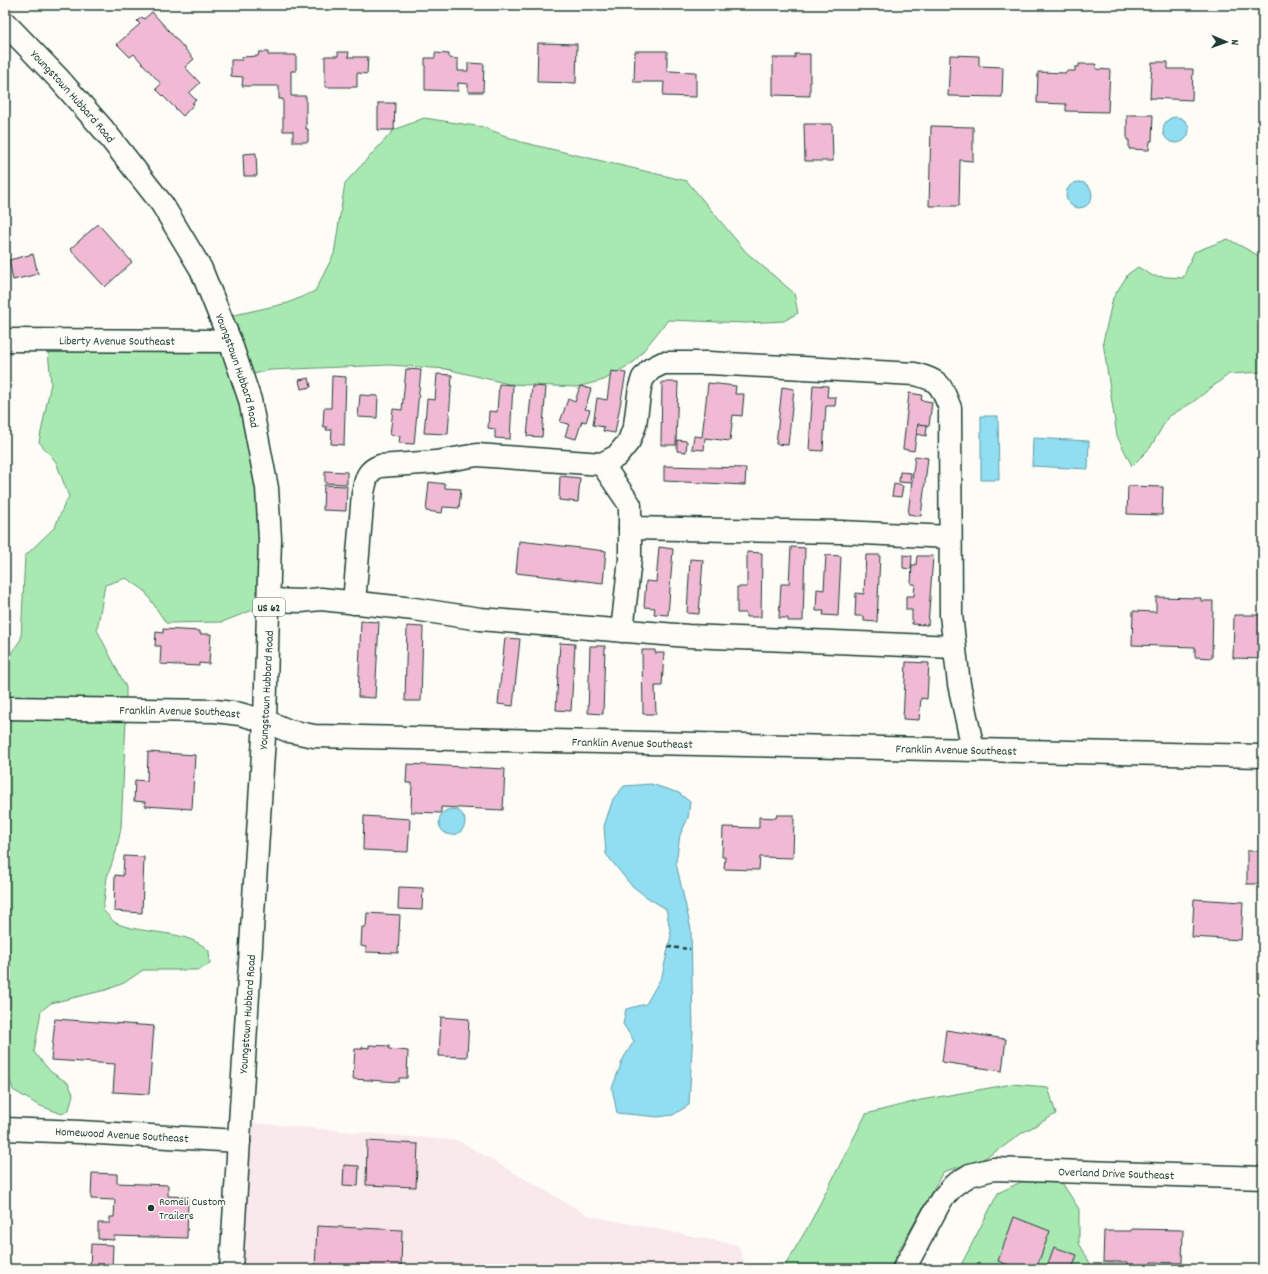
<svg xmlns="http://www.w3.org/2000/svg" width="1268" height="1274" font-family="Dekko,sans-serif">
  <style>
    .built { fill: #f9e8ec }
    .green { fill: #a8e9b1; stroke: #649372 }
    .water { fill: #91ddf1; stroke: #639da5 }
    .building { fill: #f0bad4; stroke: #1f3d34 }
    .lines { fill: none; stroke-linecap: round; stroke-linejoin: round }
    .minor-casing { stroke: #1f3d34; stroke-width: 25 }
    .primary-casing { stroke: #1f3d34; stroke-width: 25 }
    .path { stroke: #1f3d34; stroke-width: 2.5; stroke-dasharray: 4 3; stroke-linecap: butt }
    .minor { stroke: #fdfcf7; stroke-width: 22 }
    .primary { stroke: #fdfcf7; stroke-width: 22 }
    .poi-dot { fill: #1f3d34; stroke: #fdfcf7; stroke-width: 1.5 }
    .labels { text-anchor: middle; stroke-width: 3; stroke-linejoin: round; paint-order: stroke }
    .shield { fill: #fdfcf7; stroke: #62766e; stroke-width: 1 }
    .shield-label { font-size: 11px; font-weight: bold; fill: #1f3d34 }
    .street-label { font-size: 12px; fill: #1f3d34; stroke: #fdfcf7 }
    .poi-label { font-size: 12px; fill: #1f3d34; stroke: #fdfcf7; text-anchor: start }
  </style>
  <rect width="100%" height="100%" fill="#fdfcf7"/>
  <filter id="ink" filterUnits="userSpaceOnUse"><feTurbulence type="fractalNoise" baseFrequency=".025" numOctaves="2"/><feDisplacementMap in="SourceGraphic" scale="8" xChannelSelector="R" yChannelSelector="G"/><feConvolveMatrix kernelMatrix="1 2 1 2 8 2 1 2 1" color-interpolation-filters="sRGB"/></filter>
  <g filter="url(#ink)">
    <polygon class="built" points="240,1122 459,1141 589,1216 738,1245 747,1269 231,1269"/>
    <g class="green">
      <path d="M424 118 483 127 521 142 687 181 746 252 794 293 798 313 784 321 746 323 668 320 634 362 604 380 577 387 509 384 446 369 390 365 270 370 242 377 250 400 270 600 253 610 222 622 166 623 144 590 126 578 105 585 97 630 126 687V720L121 828 116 852 107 877 103 910C107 914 111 920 116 923 145 936 186 928 209 951L210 964 198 970H143L124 983 106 990 51 1003 41 1011 34 1052 51 1072 68 1083 73 1094 69 1110 62 1114 38 1105 13 1090 5 1063V1023L11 1005 8 985 5 984V662L21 639 25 556 55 527 65 503 69 497 56 462 39 442 51 383 47 340 229 341 221 318 288 303 315 291 334 254 345 183 394 130Z"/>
      <polygon points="1228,239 1263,258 1263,372 1229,374 1193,402 1168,417 1150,448 1132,466 1117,436 1103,342 1113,298 1128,274 1138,267 1153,276 1183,278 1194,252"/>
      <polygon points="1012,1084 1048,1087 1056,1114 1022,1133 1000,1149 981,1160 943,1172 899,1250 890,1269 783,1269 809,1225 866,1114 921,1100"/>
      <polygon points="1057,1175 1079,1209 1079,1243 1093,1269 959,1269 998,1193 1021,1182"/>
    </g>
    <g class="water">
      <circle cx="1176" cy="130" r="13"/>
      <circle cx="1079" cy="195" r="13"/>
      <polygon points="981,416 998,416 999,480 981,480"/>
      <polygon points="1033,438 1089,441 1088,469 1032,466"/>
      <polygon points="651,784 679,793 690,802 688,818 680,835 676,863 691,929 693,1031 689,1105 673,1115 658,1117 617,1113 612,1088 623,1059 634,1041 623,1024 626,1009 646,1004 662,976 671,935 666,909 645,896 630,884 606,854 604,826 613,799 624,786"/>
      <circle cx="452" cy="822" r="13"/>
    </g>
    <g class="building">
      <polygon points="152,12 194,59 185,67 200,83 189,93 196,100 192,103 194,104 183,116 156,89 161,84 134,54 130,57 117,44 140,24 137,21 142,17 144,19"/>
      <polygon points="538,43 577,44 576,83 537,82"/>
      <polygon points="635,51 667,51 667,71 696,72 696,97 663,96 664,82 634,82"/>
      <polygon points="259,52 268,52 268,55 296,55 296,71 291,71 291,96 306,96 306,129 308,129 308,142 293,142 293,131 283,131 283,99 279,99 279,86 242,86 243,77 231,76 231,60 242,60 242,57 258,56"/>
      <polygon points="338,52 349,52 348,57 368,57 367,74 357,73 357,87 325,87 325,56 338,56"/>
      <polygon points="435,53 449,54 449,58 458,59 458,71 468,71 468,63 484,64 483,92 468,92 468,84 458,83 458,91 425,90 425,58 435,58"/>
      <polygon points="795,54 810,54 810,96 773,95 773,58 795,58"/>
      <polygon points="950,55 979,56 979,66 1003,67 1002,97 948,96"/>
      <polygon points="1152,62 1168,62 1168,69 1193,69 1192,100 1150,98"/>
      <polygon points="1079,64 1096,64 1096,69 1110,70 1108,112 1066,111 1066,104 1037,103 1038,72 1066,73 1066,71 1075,71 1075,67 1079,67"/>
      <polygon points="378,103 395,103 394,130 378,130"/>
      <polygon points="1127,115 1153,115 1152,141 1150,141 1149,150 1129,149 1129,140 1127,140"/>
      <polygon points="804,124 832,124 833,161 805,161"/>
      <polygon points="931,126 973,127 973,161 960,160 959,206 929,206"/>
      <polygon points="256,153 257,176 244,176 243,154"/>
      <polygon points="98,224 132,262 105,287 70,249"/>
      <polygon points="33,254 38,274 13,280 9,260"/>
      <polygon points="406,369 421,370 414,444 399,443 400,436 390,435 393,409 402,410"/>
      <polygon points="611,371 626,373 615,433 603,431 604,427 593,425 597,398 607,400"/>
      <polygon points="437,374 452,375 448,434 424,433 427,399 435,400"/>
      <polygon points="332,376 346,377 344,445 331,444 332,430 326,430 327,427 323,427 324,408 331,408"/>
      <polygon points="309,378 311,387 301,389 299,380"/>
      <polygon points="662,382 678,382 676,445 661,445"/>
      <polygon points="708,383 736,386 735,394 744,394 742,416 733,415 730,441 705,438 704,450 692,449 694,436 702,437"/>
      <polygon points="499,384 513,385 510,439 495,438 495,429 488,428 489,411 497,412"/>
      <polygon points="813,385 828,386 827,397 836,397 835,406 826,406 823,451 809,450"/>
      <polygon points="532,386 546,387 542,437 527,436"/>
      <polygon points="580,386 591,389 585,409 590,410 586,422 582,421 576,439 565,436 569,424 560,422 568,399 575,402"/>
      <polygon points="782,387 794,389 788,445 776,444"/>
      <polygon points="909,393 922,395 921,400 932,402 929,426 918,424 914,451 903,449"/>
      <polygon points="360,395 378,396 377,418 358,417"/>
      <polygon points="918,424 927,425 926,436 917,434"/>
      <polygon points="677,440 687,441 686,452 677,451"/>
      <polygon points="915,456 928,458 921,516 908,514"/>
      <polygon points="664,466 746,468 745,485 664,481"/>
      <polygon points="325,471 347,472 347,484 325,483"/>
      <polygon points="900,472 911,473 910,483 899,482"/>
      <polygon points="560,476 580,478 578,502 559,500"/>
      <polygon points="429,482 445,484 445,488 461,489 459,508 443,507 442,513 426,511"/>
      <polygon points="894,484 903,486 901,497 892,496"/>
      <polygon points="324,485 347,486 346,511 323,510"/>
      <polygon points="1128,486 1163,487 1162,515 1127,514"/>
      <polygon points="519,541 606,551 603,583 516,573"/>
      <polygon points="659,547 673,549 668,615 654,614 655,608 644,607 646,581 656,582"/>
      <polygon points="791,547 805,548 803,621 788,621 788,618 779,618 781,584 789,584"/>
      <polygon points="747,552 762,553 761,617 746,617 746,613 737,613 737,587 747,587"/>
      <polygon points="826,555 841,556 838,616 823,615 824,611 816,611 817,589 824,590"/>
      <polygon points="866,555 880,555 877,622 864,621 864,616 855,616 856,593 864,594"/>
      <polygon points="903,555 912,556 911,569 903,568"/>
      <polygon points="917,556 933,556 928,625 912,624 912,610 906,610 906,596 914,596 915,584 911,584 912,565 916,565"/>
      <polygon points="690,559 703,560 699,614 687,613"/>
      <polygon points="1156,597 1201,598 1201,601 1213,601 1212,658 1195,657 1195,647 1132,645 1133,611 1156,612"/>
      <polygon points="1234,615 1263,615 1263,659 1233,658"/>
      <polygon points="361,621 379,622 375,698 358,697"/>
      <polygon points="407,626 423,627 421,701 405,701"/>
      <polygon points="163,629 200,631 200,634 211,634 209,664 199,663 199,666 160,664 161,646 155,646 156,632 163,633"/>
      <polygon points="505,638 520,639 513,706 498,704"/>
      <polygon points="560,643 575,644 571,711 556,710"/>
      <polygon points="590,646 605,646 603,714 588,713"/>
      <polygon points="642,650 655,650 655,653 664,653 662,686 655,686 656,714 643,714"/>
      <polygon points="906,662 929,663 927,699 921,698 919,720 903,719"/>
      <polygon points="148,752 195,755 192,809 145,806 145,802 134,801 135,780 147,781"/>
      <polygon points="407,764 505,769 503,810 441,807 441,813 411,812 412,783 406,783"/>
      <polygon points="777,815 794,815 793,858 760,857 759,870 724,869 725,857 722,857 723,827 759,828 759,817 776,818"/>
      <polygon points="364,816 410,819 408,852 363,850"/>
      <rect x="1247" y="851" width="16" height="33"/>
      <polygon points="124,856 144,857 142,913 114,911 115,875 123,876"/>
      <polygon points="399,887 423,888 422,910 398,909"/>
      <polygon points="1194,899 1243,902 1241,940 1192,937"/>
      <polygon points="367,913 400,915 398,953 366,952 366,947 361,946 362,927 366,927"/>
      <polygon points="441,1017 469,1019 467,1057 439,1056"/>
      <polygon points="55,1019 154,1026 149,1094 113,1092 115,1064 51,1060"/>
      <polygon points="946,1030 1006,1039 1002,1071 942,1062"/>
      <polygon points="369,1045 389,1046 389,1049 408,1051 407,1078 399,1078 399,1082 353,1079 355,1049 362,1049 362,1047 369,1048"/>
      <polygon points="367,1141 418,1144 416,1187 366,1185"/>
      <polygon points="344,1165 359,1166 358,1186 343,1185"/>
      <polygon points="92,1173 117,1174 117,1183 168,1185 168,1196 188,1197 187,1238 114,1236 114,1240 98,1239 98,1223 110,1223 110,1217 114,1217 115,1200 91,1199"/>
      <polygon points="1014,1217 1050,1231 1036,1269 1019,1269 998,1261"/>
      <polygon points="317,1226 402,1230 401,1269 315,1269"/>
      <polygon points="1131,1229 1183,1230 1182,1263 1151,1262 1151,1269 1126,1269 1127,1262 1103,1262 1104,1231 1131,1231"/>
      <polygon points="91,1244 113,1245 112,1269 90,1269"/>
      <polygon points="1054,1247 1077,1255 1072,1269 1046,1269"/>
    </g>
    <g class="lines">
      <g class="minor-casing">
        <g id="minor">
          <path id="s1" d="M5 340 230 341"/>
          <polyline points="602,464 630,505 630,559 622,631"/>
          <polyline points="630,528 841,532 950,537"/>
          <polyline points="270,600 301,601 321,599 414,609 480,619 688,636 954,647"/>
          <path d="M354 603 363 493C366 480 366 471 380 466L436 462 477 455 602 464 617 456 629 441 635 425 640 387 643 378 651 369 663 363H709L915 374C941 381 940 384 950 408L951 615 959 684 973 749"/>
          <path id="s2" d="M5 708 215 711 240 714 265 721 289 731 314 736 1263 756"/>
          <path id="s3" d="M5 1129 80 1132 239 1141"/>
          <path id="s4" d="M904 1269 941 1200 954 1185 970 1175 993 1169 1263 1178"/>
        </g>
      </g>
      <g class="primary-casing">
        <g id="primary">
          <path id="s5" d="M5 23 59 79 103 129 162 204 201 269 230 341 250 400 267 488 270 539 265 721 231 1269"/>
        </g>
      </g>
      <polyline class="path" points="668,947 690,949"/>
      <use href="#minor" class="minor"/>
      <use href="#primary" class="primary"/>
    </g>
  </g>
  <circle class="poi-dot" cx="151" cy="1208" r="4"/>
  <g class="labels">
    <rect class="shield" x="253" y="598" width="32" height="18" rx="3"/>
    <g class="shield-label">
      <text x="269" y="611">US 62</text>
    </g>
    <g class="street-label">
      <text dy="4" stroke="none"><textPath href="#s5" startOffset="100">Youngstown Hubbard Road</textPath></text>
      <text dy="4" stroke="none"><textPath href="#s1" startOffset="112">Liberty Avenue Southeast</textPath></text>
      <text dy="4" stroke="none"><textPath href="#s5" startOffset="424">Youngstown Hubbard Road</textPath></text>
      <text transform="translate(266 690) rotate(-87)" y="4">Youngstown Hubbard Road</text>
      <text dy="4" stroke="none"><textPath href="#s2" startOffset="175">Franklin Avenue Southeast</textPath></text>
      <text dy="4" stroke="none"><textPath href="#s2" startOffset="631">Franklin Avenue Southeast</textPath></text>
      <text dy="4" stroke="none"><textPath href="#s2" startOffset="955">Franklin Avenue Southeast</textPath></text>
      <text transform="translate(247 1014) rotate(-86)" y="4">Youngstown Hubbard Road</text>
      <text dy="4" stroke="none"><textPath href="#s3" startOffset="117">Homewood Avenue Southeast</textPath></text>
      <text dy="4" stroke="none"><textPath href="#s4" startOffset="264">Overland Drive Southeast</textPath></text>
    </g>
    <g class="poi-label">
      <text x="159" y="1205">Romeli Custom<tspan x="159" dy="14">Trailers</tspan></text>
    </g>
  </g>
  <rect width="1268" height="1274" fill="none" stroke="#fdfcf7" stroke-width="20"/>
  <rect x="10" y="10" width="1248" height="1254" fill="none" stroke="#1f3d34" stroke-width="1.5" filter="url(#ink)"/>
  <g transform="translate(1226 42) rotate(92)" stroke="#fdfcf7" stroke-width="3" paint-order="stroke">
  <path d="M0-3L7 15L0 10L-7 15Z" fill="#1f3d34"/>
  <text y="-6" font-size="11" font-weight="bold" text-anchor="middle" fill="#1f3d34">N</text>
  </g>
</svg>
